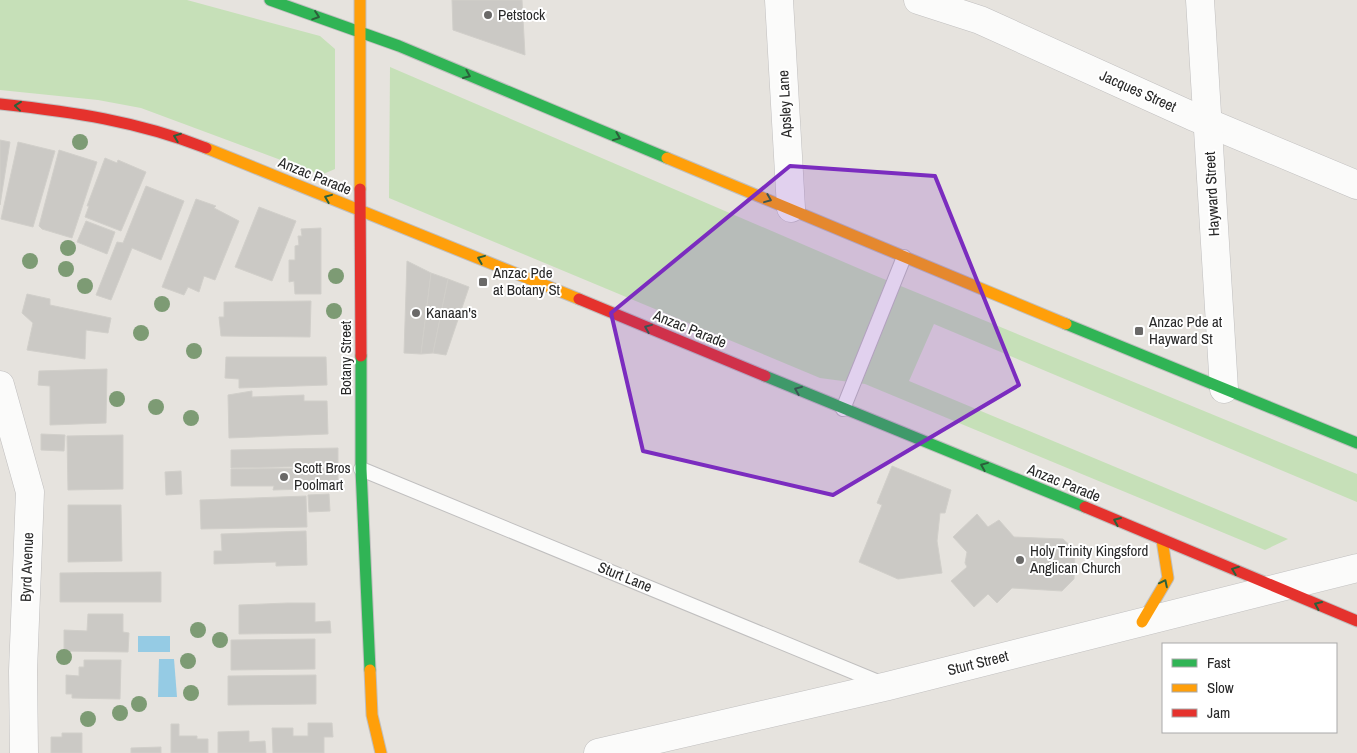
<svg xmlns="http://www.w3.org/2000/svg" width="1357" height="753" font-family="'Archivo Narrow',sans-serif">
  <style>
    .green { fill: #c6e0b8 }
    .water { fill: #95cbe4 }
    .building { fill: #cbc9c5; stroke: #d1cfca }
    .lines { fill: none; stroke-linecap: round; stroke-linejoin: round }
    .lane-casing { stroke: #c0bfbf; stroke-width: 16 }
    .street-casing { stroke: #c0bfbf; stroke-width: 29 }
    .fast-casing { stroke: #c0bfbf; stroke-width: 13 }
    .slow-casing { stroke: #c0bfbf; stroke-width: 13 }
    .jam-casing { stroke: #c0bfbf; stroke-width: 13 }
    .lane { stroke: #fbfbfa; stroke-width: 14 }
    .street { stroke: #fbfbfa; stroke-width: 28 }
    .fast { stroke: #30b455; stroke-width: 11 }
    .slow { stroke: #ff9f0a; stroke-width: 11 }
    .jam { stroke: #e5322d; stroke-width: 11 }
    .tree { fill: #7d9b74 }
    .oneway { stroke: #2b603a }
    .marked { fill: #7b2cbf; fill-opacity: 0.2; stroke: #7b2cbf; stroke-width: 4; stroke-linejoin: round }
    .poi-dot { fill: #6a6968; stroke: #fff; stroke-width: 2 }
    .labels { text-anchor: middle; stroke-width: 4; stroke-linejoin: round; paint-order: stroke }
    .poi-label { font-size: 15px; fill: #282828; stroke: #fff; text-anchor: start }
    .street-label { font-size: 15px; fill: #282828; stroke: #fff }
  </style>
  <rect width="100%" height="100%" fill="#e6e3de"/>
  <g class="green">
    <polygon points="0,0 187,0 320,36 335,49 335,169 321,175 141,108 98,100 0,90"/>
    <polygon points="390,67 874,275 1357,474 1357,502 934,324 909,381 1288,539 1265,550 865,384 820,378 389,198"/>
  </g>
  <g class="water">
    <rect x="138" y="636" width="32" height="16"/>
    <polygon points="159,659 174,659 177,697 158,697"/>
  </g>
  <g class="building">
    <polygon points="452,0 522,0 525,55 453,30"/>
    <polygon points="0,140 10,142 0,205"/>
    <polygon points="18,142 55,151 33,227 1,219"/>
    <polygon points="59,150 97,162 72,238 42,229 39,226"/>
    <polygon points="105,158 117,163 118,160 146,172 121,231 85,217 89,206 87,206"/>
    <polygon points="146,186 184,201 161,260 132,248 111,300 96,295 117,242 123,243"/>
    <polygon points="196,199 216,206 214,208 239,221 215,280 204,276 199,292 188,287 184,295 162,287"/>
    <polygon points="259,207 296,221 272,281 235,267"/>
    <polygon points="86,221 115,232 107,254 77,242"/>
    <polygon points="321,228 321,294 295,294 294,281 289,282 289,260 295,260 295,246 299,245 298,236 302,236 301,229"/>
    <polygon points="407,261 431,273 421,354 404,353"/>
    <polygon points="431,273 448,279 433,353 421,354"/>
    <polygon points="448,279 469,287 446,355 433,353"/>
    <polygon points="27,294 50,299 50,305 111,318 108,333 86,330 85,359 27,350 33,323 22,313"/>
    <polygon points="311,301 310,337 221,336 219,317 224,317 224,302"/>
    <polygon points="226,357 326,357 327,385 239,388 239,379 225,378"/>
    <polygon points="107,369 106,423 50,425 50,386 38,385 39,371"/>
    <polygon points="252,391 252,397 304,395 304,401 327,401 328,434 229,438 228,395"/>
    <polygon points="41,434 65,435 64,451 41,450"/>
    <polygon points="123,435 123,489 68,490 67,436"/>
    <polygon points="338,448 338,466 231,468 231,450"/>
    <polygon points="892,466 951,490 945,513 940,513 937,541 942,573 898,579 859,562 882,505 877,503"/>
    <polygon points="338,468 338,488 273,490 274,486 231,486 231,469"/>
    <polygon points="181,471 182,494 166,495 165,472"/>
    <polygon points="329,494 330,511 309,512 308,495"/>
    <polygon points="306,496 307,527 201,529 200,500"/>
    <polygon points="68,505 121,505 122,561 68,562"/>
    <polygon points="977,514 988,527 999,520 1014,537 1063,539 1075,550 1074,579 1062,591 1012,588 997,603 988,594 974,607 951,581 967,567 965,563 967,552 953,537"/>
    <polygon points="306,531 307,565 276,566 276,562 214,564 214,551 222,551 221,534"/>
    <polygon points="161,572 161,602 60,602 60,573"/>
    <polygon points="287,603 315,603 315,622 330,621 331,633 239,634 239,605"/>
    <polygon points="88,614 123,614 123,632 129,633 128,652 64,651 64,630 87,631"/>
    <polygon points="315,639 315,669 231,670 231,640"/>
    <polygon points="84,660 121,660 120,699 72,698 72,694 66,694 66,675 79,676 79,667 84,667"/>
    <polygon points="316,675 316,704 228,705 228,676"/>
    <polygon points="308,723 332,723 333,737 324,737 324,753 273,753 272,728 293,728 293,736 308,736"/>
    <polygon points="171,724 179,724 179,736 197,736 197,739 208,739 208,753 171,753"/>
    <polygon points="249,731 249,742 265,741 266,753 218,753 218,732"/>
    <polygon points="62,733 82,733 82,753 51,753 51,737 62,737"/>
    <polygon points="161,747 161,753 131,753 131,748"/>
  </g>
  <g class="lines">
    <g class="lane-casing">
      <g id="lane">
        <polyline points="843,409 904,257"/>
        <polyline points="361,469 883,684"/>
      </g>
    </g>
    <g class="street-casing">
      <g id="street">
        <polyline points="779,0 791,208"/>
        <polyline points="918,0 980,20 1192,116 1357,185"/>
        <polyline points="1200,0 1224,389"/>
        <polyline points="0,385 30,492 23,671 24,753"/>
        <polyline points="598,753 888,686 1357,568"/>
      </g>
    </g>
    <g class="fast-casing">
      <g id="fast">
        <polyline points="270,0 399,46 667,158"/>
        <polyline points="1066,324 1357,443"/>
        <polyline points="361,356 361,469 370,670"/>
        <polyline points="765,376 1085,507"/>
      </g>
    </g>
    <g class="slow-casing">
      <g id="slow">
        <polyline points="360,0 360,189"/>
        <polyline points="206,148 579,299"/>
        <polyline points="667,158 1066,324"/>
        <polyline points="1142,622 1168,578 1162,540"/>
        <polyline points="370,670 372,715 381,753"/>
      </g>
    </g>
    <g class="jam-casing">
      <g id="jam">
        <path d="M0 104C73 112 137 121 206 148"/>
        <polyline points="360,189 361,356"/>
        <polyline points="579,299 765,376"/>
        <polyline points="1085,507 1357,621"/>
      </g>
    </g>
    <use href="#lane" class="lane"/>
    <use href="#street" class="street"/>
    <use href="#fast" class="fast"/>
    <use href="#slow" class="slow"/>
    <use href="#jam" class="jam"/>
  </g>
  <g class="tree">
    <circle cx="80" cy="142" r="8"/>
    <circle cx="68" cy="248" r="8"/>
    <circle cx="30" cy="261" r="8"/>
    <circle cx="66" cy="269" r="8"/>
    <circle cx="336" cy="276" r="8"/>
    <circle cx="85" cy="286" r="8"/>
    <circle cx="162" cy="304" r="8"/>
    <circle cx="334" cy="311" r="8"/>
    <circle cx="141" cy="333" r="8"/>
    <circle cx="194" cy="351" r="8"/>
    <circle cx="117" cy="399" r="8"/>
    <circle cx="156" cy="407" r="8"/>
    <circle cx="191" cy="418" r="8"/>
    <circle cx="198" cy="630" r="8"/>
    <circle cx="220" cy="640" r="8"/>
    <circle cx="64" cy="657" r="8"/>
    <circle cx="188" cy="661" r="8"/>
    <circle cx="191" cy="693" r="8"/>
    <circle cx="139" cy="704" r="8"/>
    <circle cx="120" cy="713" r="8"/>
    <circle cx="88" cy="719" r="8"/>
  </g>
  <defs><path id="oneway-chevron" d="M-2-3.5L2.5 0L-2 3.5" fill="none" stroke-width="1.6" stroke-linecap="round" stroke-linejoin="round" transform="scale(1.25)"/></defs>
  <g class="oneway">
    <use href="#oneway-chevron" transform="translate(316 16) rotate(19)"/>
    <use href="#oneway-chevron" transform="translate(467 75) rotate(23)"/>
    <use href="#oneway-chevron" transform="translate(18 106) rotate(-174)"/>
    <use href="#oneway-chevron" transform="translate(177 137) rotate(-159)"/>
    <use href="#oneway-chevron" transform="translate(617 137) rotate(22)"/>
    <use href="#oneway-chevron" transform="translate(328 198) rotate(-158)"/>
    <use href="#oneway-chevron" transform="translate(768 199) rotate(22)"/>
    <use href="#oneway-chevron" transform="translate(481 259) rotate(-158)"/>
    <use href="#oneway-chevron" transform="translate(648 328) rotate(-158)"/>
    <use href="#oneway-chevron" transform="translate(798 390) rotate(-158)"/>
    <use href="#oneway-chevron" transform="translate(984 466) rotate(-158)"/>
    <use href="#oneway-chevron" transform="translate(1117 521) rotate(-157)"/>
    <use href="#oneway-chevron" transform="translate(1235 570) rotate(-159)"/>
    <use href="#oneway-chevron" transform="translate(1164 583) rotate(-64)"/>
    <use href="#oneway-chevron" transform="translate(1318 605) rotate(-156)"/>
  </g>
  <path class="marked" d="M790 166 935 176 1019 385 833 495 643 451 611 313Z"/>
  <g class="poi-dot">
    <circle cx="488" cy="15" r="5"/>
    <rect x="478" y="277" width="10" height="10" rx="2.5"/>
    <circle cx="416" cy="313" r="5"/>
    <rect x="1134" y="326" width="10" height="10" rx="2.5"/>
    <circle cx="284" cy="477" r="5"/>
    <circle cx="1020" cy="560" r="5"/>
  </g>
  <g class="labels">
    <g class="poi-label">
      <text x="498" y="20">Petstock</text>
      <text x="493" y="278">Anzac Pde<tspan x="493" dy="17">at Botany St</tspan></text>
      <text x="426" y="318">Kanaan's</text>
      <text x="1149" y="327">Anzac Pde at<tspan x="1149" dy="17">Hayward St</tspan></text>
      <text x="294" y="473">Scott Bros<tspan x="294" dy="17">Poolmart</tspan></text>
      <text x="1030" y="556">Holy Trinity Kingsford<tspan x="1030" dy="17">Anglican Church</tspan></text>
    </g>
    <g class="street-label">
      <text transform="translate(1138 91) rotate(24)" y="5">Jacques Street</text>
      <text transform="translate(785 104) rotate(-93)" y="5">Apsley Lane</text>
      <text transform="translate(315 176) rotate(22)" y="5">Anzac Parade</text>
      <text transform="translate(1212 194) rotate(-93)" y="5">Hayward Street</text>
      <text transform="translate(690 329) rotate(22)" y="5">Anzac Parade</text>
      <text transform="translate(346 358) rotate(-90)" y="5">Botany Street</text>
      <text transform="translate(1064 483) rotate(22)" y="5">Anzac Parade</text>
      <text transform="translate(27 567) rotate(-88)" y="5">Byrd Avenue</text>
      <text transform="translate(625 577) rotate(22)" y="5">Sturt Lane</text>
      <text transform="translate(978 663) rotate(-14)" y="5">Sturt Street</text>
    </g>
  </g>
  <rect x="1162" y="643" width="175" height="90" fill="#ffffff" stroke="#a9a9a9"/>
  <rect x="1172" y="659" width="25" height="8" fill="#30b455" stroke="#a9a9a9"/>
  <text x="1207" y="668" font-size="15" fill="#282828">Fast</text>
  <rect x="1172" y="684" width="25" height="8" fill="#ff9f0a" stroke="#a9a9a9"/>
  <text x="1207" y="693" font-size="15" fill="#282828">Slow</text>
  <rect x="1172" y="709" width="25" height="8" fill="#e5322d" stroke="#a9a9a9"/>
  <text x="1207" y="718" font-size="15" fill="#282828">Jam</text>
</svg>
